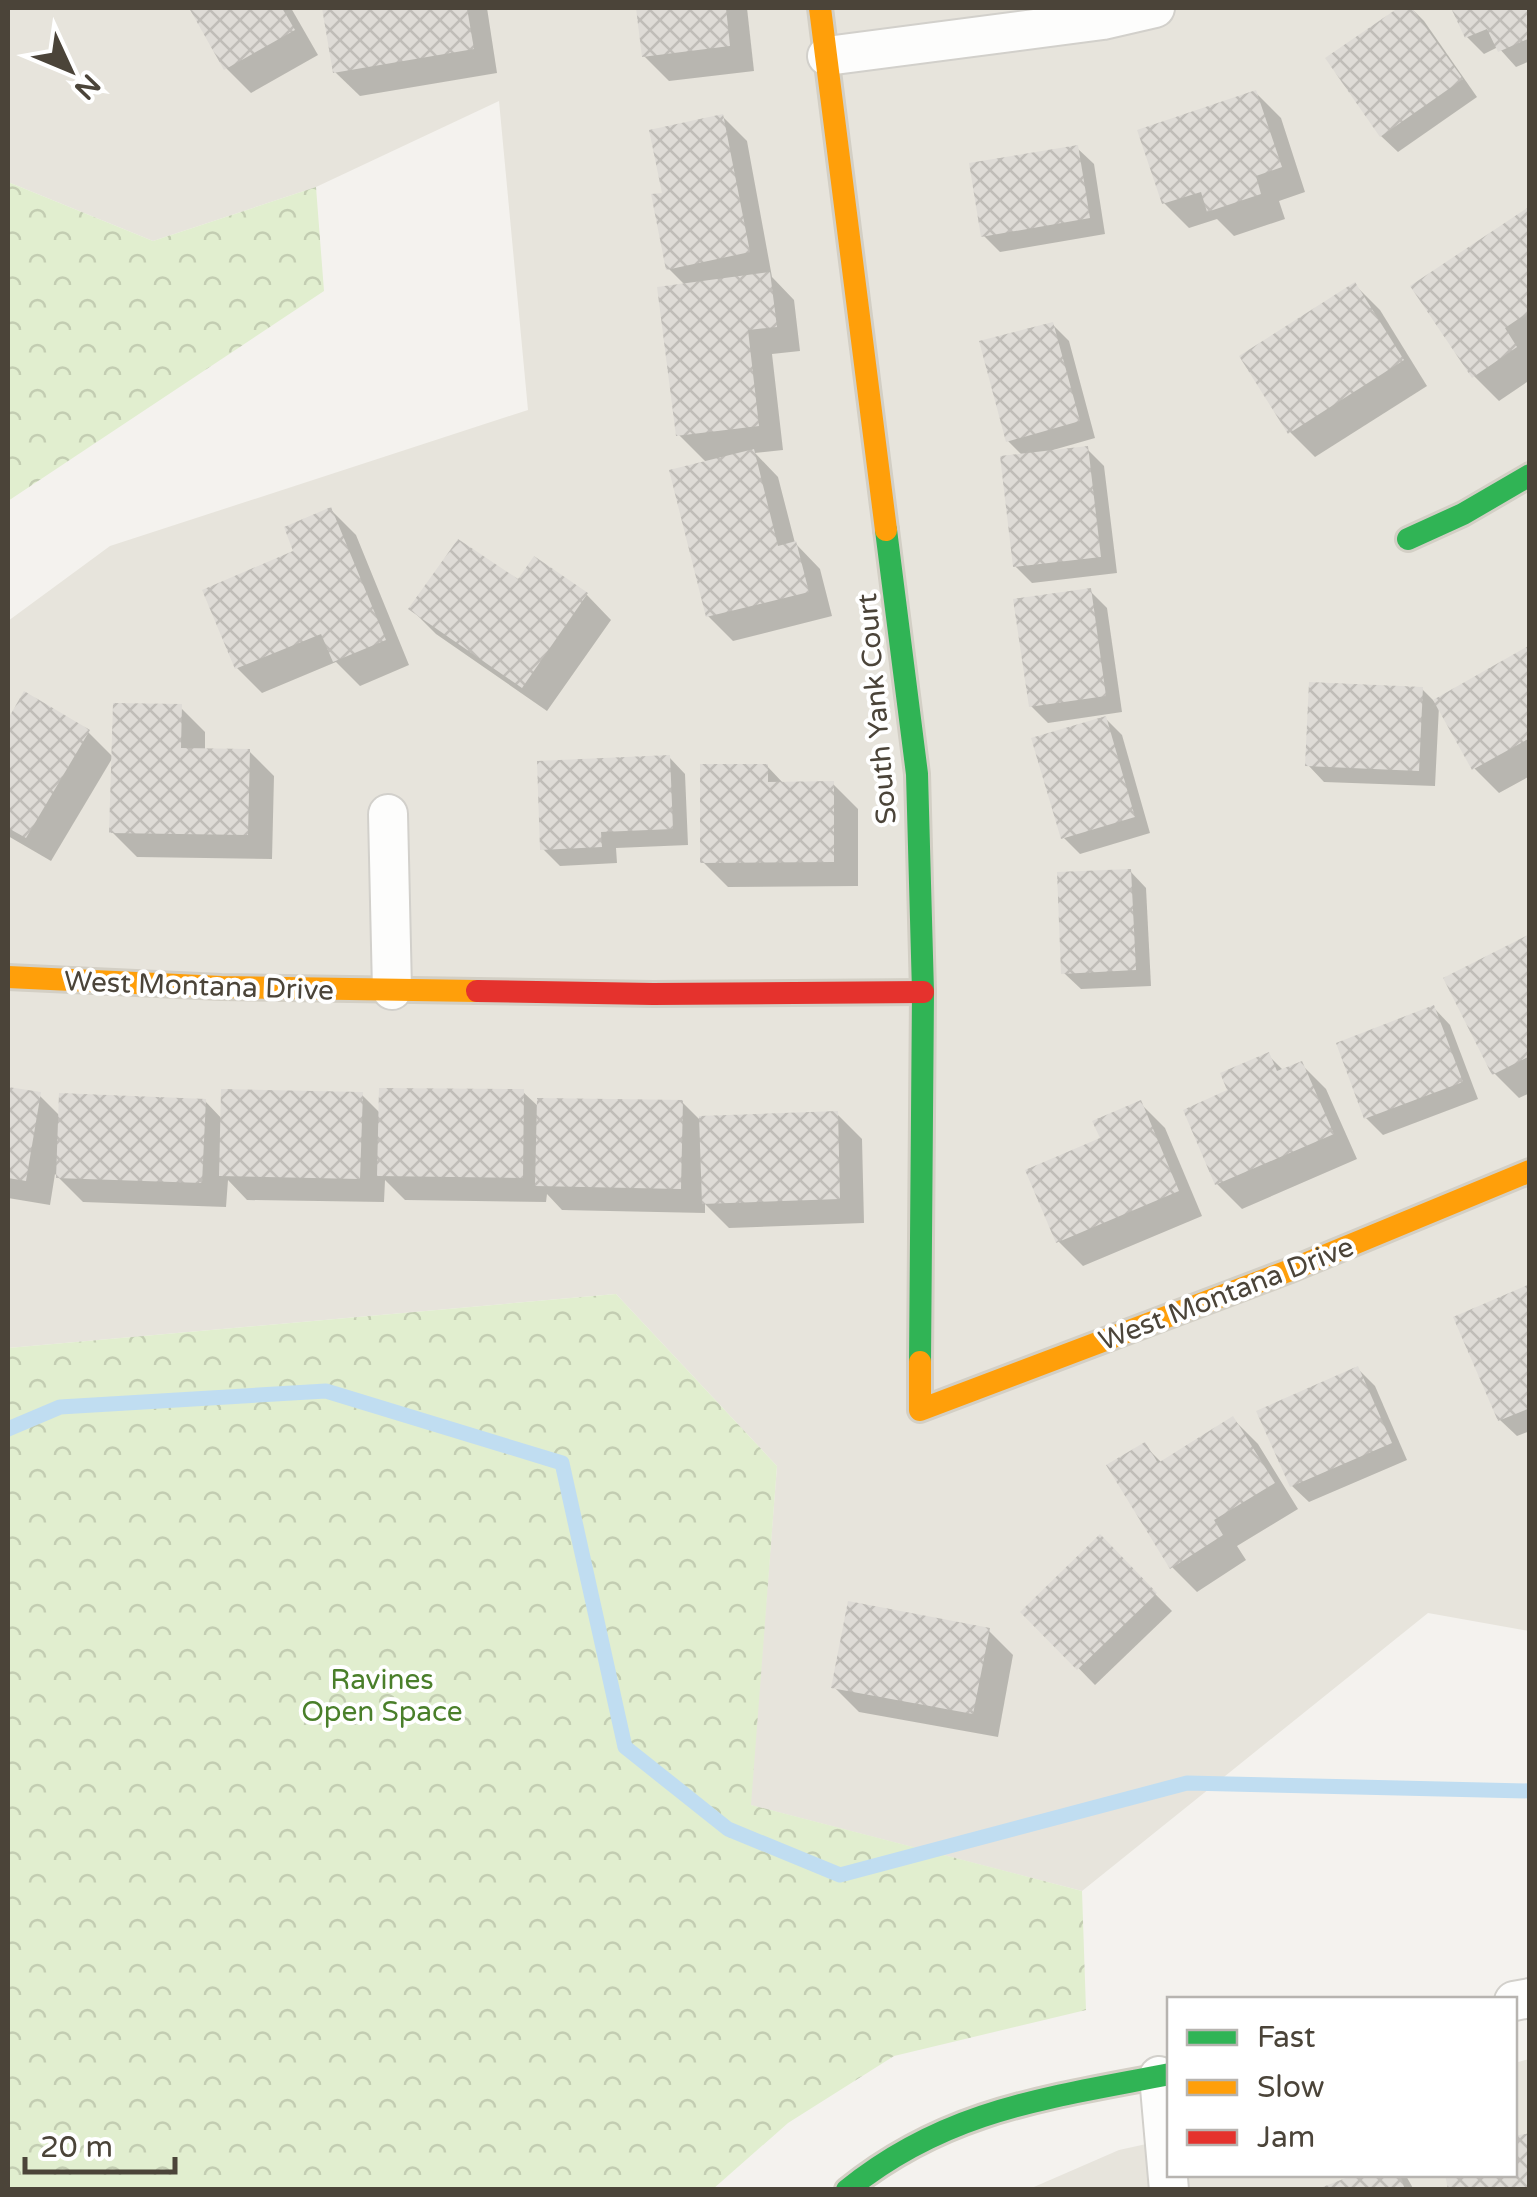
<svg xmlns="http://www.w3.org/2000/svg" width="1537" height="2197" font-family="'Varela Round',sans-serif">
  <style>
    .residential { fill: #e7e4dc }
    .forest { fill: url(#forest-crowns) }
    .shadow { fill: #0003 }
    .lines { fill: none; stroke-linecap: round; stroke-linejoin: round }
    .stream { stroke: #c0ddf1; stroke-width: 15 }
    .building { fill: url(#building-cross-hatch) }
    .street-casing { stroke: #d2d0cb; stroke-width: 42 }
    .fast-casing { stroke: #d3cfc5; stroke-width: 28 }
    .slow-casing { stroke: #d3cfc5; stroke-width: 28 }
    .jam-casing { stroke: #d3cfc5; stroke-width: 28 }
    .street { stroke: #fdfdfc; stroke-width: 38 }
    .fast { stroke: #30b455; stroke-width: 22 }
    .slow { stroke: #ff9f0a; stroke-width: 22 }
    .jam { stroke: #e5322d; stroke-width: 22 }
    .labels { text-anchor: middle; stroke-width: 8; stroke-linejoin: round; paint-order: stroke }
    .street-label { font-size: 28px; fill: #4b4439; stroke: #fff }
    .park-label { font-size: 28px; fill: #4a7f2a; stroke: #fff }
  </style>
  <defs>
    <pattern id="forest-crowns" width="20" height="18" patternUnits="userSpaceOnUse" patternTransform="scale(2.5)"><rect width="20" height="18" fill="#e1eecf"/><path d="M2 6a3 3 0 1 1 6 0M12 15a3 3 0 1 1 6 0" fill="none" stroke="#c3cdb2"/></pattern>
    <pattern id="building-cross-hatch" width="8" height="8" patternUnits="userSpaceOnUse" patternTransform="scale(2.5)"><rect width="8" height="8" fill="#dedbd6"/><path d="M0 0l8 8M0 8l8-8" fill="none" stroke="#c0bdb8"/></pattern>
  </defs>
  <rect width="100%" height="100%" fill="#f4f2ee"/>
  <g class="residential">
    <polygon points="8,8 1529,8 1529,1631 1428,1613 1082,1891 750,1805 777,1466 616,1294 8,1348 8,621 110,546 528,410 499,101 316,187 153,241 8,182"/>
    <polygon points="1529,2059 1529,2189 1027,2190 1119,2150 1169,2139 1170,2174 1514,2174 1515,2063"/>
  </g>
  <g class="forest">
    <polygon points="8,182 153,241 316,187 324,291 8,501"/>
    <polygon points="616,1294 777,1466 751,1805 1082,1891 1086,2010 894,2056 788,2123 713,2189 8,2189 8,1348"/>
  </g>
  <g class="shadow">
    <polygon points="192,8 291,8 318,55 251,93 226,68"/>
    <polygon points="324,8 487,8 497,73 360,96 335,72"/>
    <polygon points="639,8 747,8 754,71 669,81 644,56"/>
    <polygon points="1403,8 1411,8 1424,21 1477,97 1398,152 1381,136 1328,59"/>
    <polygon points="1454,8 1530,8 1530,61 1516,67 1498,47 1484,54 1467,37"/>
    <polygon points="1256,93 1281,118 1305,192 1279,201 1285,219 1234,236 1217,219 1189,228 1164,203"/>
    <polygon points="722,116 747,141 772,277 794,300 800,351 772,354 783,450 755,453 778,477 795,543 820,569 832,616 733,641 708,616 707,463 679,435 686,286 669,269 665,195"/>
    <polygon points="1077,148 1094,164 1105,234 1000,252 983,235"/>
    <polygon points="1530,209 1530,380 1499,401 1474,376"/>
    <polygon points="1355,285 1380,310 1427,386 1315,457 1290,432"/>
    <polygon points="1052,324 1069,341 1095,438 1053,450 1054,453 1087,449 1104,466 1117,573 1032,583 1015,566 1023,456 1008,441"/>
    <polygon points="331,510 356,535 409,665 360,686 336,662 262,693 237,668 297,553"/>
    <polygon points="534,559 587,595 611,620 547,711 436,634 411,609 518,583"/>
    <polygon points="1090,591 1107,608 1122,712 1048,723 1031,706"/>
    <polygon points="1530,648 1530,776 1499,793 1474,768 1439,706 1435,786 1324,782 1308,765 1422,689 1435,702"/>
    <polygon points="24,695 88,732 113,757 51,861 8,836 8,724"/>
    <polygon points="180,707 205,732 205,751 249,751 274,776 272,859 137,857 112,832"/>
    <polygon points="1105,718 1122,735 1150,833 1080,854 1063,837"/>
    <polygon points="669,757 685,774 688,845 616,848 617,863 560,866 543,849"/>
    <polygon points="767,766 784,784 833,784 858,809 858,886 728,887 703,862"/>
    <polygon points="1130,871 1146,888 1151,986 1081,989 1064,973"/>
    <polygon points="1530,937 1530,1093 1519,1098 1494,1073"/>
    <polygon points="1434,1008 1450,1025 1478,1099 1383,1135 1366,1118"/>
    <polygon points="1268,1055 1284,1071 1301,1064 1326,1089 1357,1159 1242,1209 1217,1184 1231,1092"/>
    <polygon points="8,1090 39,1095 60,1116 205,1101 223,1120 361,1094 381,1114 523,1092 540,1108 682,1102 702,1122 837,1114 862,1139 864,1223 729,1228 705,1204 705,1213 562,1210 547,1194 546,1202 405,1200 385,1180 384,1202 247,1200 228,1180 226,1207 83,1202 55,1174 50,1205 8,1198"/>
    <polygon points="1140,1103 1165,1128 1202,1216 1083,1266 1058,1241 1103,1139"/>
    <polygon points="1530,1288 1530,1431 1517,1436 1500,1420"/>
    <polygon points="1358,1369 1375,1386 1407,1460 1309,1502 1292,1486"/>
    <polygon points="1233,1419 1258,1444 1298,1509 1237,1546 1246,1560 1197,1592 1172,1567 1144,1445 1162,1463"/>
    <polygon points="1100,1538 1172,1611 1095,1685 1024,1612"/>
    <polygon points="988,1630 1013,1655 998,1737 859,1712 834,1687"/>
    <polygon points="1364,2174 1405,2174 1414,2190 1321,2190"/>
  </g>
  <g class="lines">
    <polyline class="stream" points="8,1429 60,1407 326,1391 562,1463 625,1747 728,1829 840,1875 1187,1783 1530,1791"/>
  </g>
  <g class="building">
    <polygon points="189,8 282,8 295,30 224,70"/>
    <polygon points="322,8 467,8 474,49 333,73"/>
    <polygon points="636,8 726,8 730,46 642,57"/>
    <polygon points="1398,8 1412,8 1463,79 1380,137 1325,58"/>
    <polygon points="1451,8 1530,8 1530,38 1498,52 1487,29 1465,38"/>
    <polygon points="1256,90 1282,167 1256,176 1261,194 1207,212 1201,192 1162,204 1137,130"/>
    <polygon points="723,114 750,252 666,270 651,194 662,193 649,130"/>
    <polygon points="1078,145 1090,218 981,237 969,163"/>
    <polygon points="1530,206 1530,311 1505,328 1517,347 1472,378 1410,286"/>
    <polygon points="770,272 777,327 748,330 759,426 676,436 657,287"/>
    <polygon points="1355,282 1404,360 1288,434 1239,356"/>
    <polygon points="1053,322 1080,421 1006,442 979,341"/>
    <polygon points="1088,446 1101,557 1013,567 1000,456"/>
    <polygon points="754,449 778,546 796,541 809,592 706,617 669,470"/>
    <polygon points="331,507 386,640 333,662 321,634 235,669 202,590 293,551 284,527"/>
    <polygon points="458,539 518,579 534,556 588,593 522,688 408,609"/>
    <polygon points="1091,588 1106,696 1029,707 1013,599"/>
    <polygon points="1530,645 1530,738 1472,770 1433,700"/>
    <polygon points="1309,682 1423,687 1419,771 1305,766"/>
    <polygon points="24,691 90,730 26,838 8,828 8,719"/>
    <polygon points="113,703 182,704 181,748 250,749 248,835 109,833"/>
    <polygon points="1106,716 1135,817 1061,839 1031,738"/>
    <polygon points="670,755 673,829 601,832 602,847 540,850 537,761"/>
    <polygon points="700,764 768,764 768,782 834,781 834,862 700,863"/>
    <polygon points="1131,869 1136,970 1061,974 1057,872"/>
    <polygon points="1530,934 1530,1056 1492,1075 1443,978"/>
    <polygon points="1434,1005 1463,1082 1364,1119 1336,1043"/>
    <polygon points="1269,1052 1277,1071 1302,1061 1334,1134 1215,1185 1183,1110 1227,1090 1220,1073"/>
    <polygon points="8,1087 41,1092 26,1181 8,1178"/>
    <polygon points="379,1088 524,1089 523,1178 377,1176"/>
    <polygon points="221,1089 363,1092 360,1179 219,1176"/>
    <polygon points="59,1093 206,1099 202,1183 56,1178"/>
    <polygon points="537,1098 683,1100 681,1189 535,1186"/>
    <polygon points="1141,1100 1179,1191 1056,1243 1025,1170 1100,1138 1092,1121"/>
    <polygon points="838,1111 840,1199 702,1204 699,1116"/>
    <polygon points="1530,1284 1530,1408 1498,1421 1453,1317"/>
    <polygon points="1358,1366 1392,1443 1290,1487 1256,1411"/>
    <polygon points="1233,1416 1275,1483 1214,1520 1223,1535 1170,1569 1106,1465 1145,1442 1158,1463"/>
    <polygon points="1100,1534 1157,1593 1077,1670 1020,1612"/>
    <polygon points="848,1601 990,1628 973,1714 831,1688"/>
    <polygon points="1530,2133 1530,2190 1448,2190 1445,2174 1514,2174 1514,2136"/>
    <polygon points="1356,2174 1400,2174 1405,2190 1315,2190"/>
  </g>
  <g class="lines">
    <g class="street-casing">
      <g id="street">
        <polyline points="827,56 1103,20 1155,8"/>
        <polyline points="388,814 392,990"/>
        <polyline points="1514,2001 1530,1998"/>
        <polyline points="1159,2076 1169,2190"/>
      </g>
    </g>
    <g class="fast-casing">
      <g id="fast">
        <polyline points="886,530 917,774 923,992 920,1362"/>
        <polyline points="1408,539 1463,514 1530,475"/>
        <path d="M847 2190C947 2109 1048 2098 1170 2074"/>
      </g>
    </g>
    <g class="slow-casing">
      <g id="slow">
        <polyline points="820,8 886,530"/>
        <polyline points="8,977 221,987 477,991"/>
        <polyline points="920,1362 920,1410 1288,1271 1530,1171"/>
      </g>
    </g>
    <g class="jam-casing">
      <polyline id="jam" points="477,991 653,994 923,992"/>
    </g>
    <use href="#street" class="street"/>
    <use href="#fast" class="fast"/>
    <use href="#slow" class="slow"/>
    <use href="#jam" class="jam"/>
  </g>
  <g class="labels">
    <g class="street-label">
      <text transform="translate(876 709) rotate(-95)" y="10">South Yank Court</text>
      <text transform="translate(199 985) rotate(2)" y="10">West Montana Drive</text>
      <text transform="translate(1226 1293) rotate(-21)" y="10">West Montana Drive</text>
    </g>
    <g class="park-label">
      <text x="382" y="1689">Ravines<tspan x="382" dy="32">Open Space</tspan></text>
    </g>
  </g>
  <rect width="1537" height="2197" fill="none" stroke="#4b4439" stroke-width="20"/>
  <rect x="1167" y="1997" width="350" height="180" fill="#ffffff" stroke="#b7b4b0" stroke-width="2.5"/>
  <rect x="1187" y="2030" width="50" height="15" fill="#30b455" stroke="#b7b4b0" stroke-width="2.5"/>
  <text x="1257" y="2047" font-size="30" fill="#4b4439">Fast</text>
  <rect x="1187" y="2080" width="50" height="15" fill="#ff9f0a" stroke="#b7b4b0" stroke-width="2.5"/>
  <text x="1257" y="2097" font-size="30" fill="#4b4439">Slow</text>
  <rect x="1187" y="2130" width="50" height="15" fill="#e5322d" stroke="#b7b4b0" stroke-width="2.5"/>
  <text x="1257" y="2147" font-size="30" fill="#4b4439">Jam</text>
  <g transform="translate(70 70) rotate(134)" stroke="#ffffff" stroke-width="8" paint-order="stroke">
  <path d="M0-8L18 38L0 25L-18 38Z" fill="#4b4439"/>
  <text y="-15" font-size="28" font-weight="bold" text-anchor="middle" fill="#4b4439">N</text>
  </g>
  <path d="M25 2157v15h150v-15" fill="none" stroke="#4b4439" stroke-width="5"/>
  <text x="40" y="2157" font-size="30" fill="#4b4439" stroke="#ffffff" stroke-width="8" paint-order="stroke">20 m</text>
</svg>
